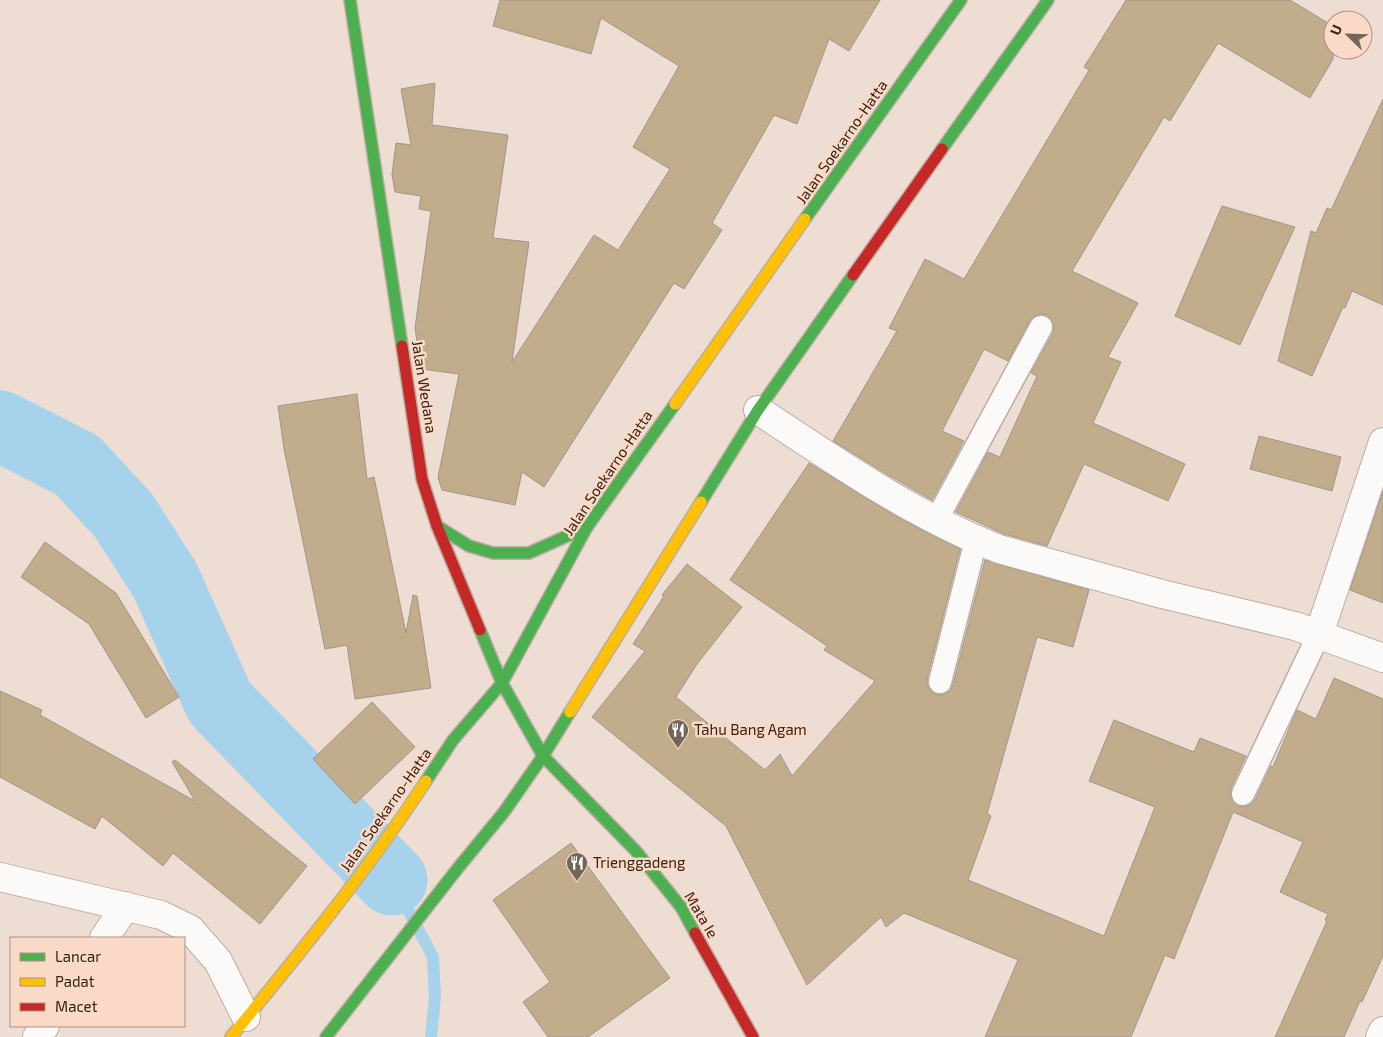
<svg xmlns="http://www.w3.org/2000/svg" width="1383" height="1037" font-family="'Exo 2',sans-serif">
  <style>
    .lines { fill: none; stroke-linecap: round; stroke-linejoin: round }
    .stream { stroke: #a7d2ec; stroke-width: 12 }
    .river { stroke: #a7d2ec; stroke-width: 71 }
    .building { fill: #c1ac8c; stroke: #a2968a }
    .lane-casing { stroke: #bcada3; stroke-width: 25 }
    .street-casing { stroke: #bcada3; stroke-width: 30 }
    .fast-casing { stroke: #bcada3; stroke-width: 14 }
    .slow-casing { stroke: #bcada3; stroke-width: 14 }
    .jam-casing { stroke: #bcada3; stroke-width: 14 }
    .lane { stroke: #fcfaf8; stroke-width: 22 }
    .street { stroke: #fcfaf8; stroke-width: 28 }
    .fast { stroke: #4caf50; stroke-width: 11 }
    .slow { stroke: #ffc107; stroke-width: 11 }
    .jam { stroke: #c62828; stroke-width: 11 }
    .labels { text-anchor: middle; stroke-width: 5; stroke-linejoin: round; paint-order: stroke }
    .street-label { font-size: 15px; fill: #33241a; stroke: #fadac6 }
    .poi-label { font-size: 15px; fill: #33241a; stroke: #fadac6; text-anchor: start }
  </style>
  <rect width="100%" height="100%" fill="#eeddd2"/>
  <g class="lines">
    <polyline class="stream" points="392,880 433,957 435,997 431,1037"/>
    <polyline class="river" points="0,426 77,465 124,516 165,580 220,703 392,880"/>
  </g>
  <g class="building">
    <polygon points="500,0 880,0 849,51 829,39 797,124 774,115 712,223 722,230 684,289 674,283 544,487 522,472 515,505 442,490 438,477 459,374 421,369 415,328 431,211 419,209 421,196 395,192 392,174 396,143 411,145 401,89 435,83 432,125 508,135 493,238 529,242 512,362 594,235 618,250 670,169 633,147 679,66 601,18 591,54 493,26"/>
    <polygon points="1126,0 1290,0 1333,26 1333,59 1310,98 1218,43 1170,121 1164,117 1072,271 1138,303 1108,357 1121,362 1093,423 1185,464 1168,501 1084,464 1047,546 1004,534 956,512 988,452 1000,457 1037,376 1031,373 1053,333 1054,327 1052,321 1047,315 1041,314 1035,316 1030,320 1008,361 984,349 942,431 964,441 932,500 883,472 833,441 897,331 889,328 925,259 964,279 1089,70 1084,67"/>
    <polygon points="1383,99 1383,305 1352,291 1345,308 1343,307 1312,376 1278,361 1311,231 1316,233 1327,208 1331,210"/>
    <polygon points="1222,206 1295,227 1240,345 1175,316"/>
    <polygon points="357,394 367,479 374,477 406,633 413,595 417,596 431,688 355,699 347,645 325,649 284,449 278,406"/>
    <polygon points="1259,436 1341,457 1332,491 1250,469"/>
    <polygon points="809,463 897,517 960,549 927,679 928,686 931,691 936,695 944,694 950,691 953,685 985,560 1089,590 1073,647 1037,637 987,814 991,816 968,880 1104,936 1155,807 1089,781 1114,720 1194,752 1200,738 1246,756 1231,788 1230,795 1233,802 1237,806 1244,807 1250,805 1255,800 1271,766 1273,767 1297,710 1316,719 1334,678 1383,699 1383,956 1362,1002 1360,1001 1344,1037 1275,1037 1327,921 1325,920 1328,914 1280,892 1303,842 1233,812 1174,959 1165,955 1131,1037 985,1037 1018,960 904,913 886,927 881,917 807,985 726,826 592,717 645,651 633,644 664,596 662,595 687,564 742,607 697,664 676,697 765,770 780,754 792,776 875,681 824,650 827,646 730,580"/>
    <polygon points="1383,491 1383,603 1350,590"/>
    <polygon points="45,542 116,593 179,697 146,718 89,624 21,577"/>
    <polygon points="0,691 42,710 40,715 195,801 172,762 175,760 307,866 260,924 173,853 163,866 102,816 95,829 0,777"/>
    <polygon points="372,702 415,747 355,804 313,759"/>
    <polygon points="571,843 670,978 588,1037 548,1037 523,1002 550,982 493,900"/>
  </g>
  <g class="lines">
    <g class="lane-casing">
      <g id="lane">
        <polyline points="937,519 1041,327"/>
        <polyline points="940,682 976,540"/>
        <polyline points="1243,794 1319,634"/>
      </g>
    </g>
    <g class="street-casing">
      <g id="street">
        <path d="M758 410C835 461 913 515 999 549L1162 594 1295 626 1383 658"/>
        <polyline points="1319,634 1383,442"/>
        <polyline points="0,877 161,915 190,929 218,961 246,1017"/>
        <polyline points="104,938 126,906"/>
        <polyline points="37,1037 45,1026"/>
        <polyline points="1380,1037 1383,1031"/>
      </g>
    </g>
    <g class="fast-casing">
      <g id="fast">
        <polyline points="350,0 402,346"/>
        <polyline points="942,149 1048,0"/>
        <polyline points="805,219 961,0"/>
        <polyline points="701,502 758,410 853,275"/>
        <polyline points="437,526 469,546 493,553 529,553 587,527"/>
        <polyline points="480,630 502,683 543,756 635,850 681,907 695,933"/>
        <polyline points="426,781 453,740 502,683 587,527 675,404"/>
        <polyline points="326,1037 458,868 504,812 543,756 570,712"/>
      </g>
    </g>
    <g class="slow-casing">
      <g id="slow">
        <polyline points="675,404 805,219"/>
        <polyline points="570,712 701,502"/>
        <path d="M231 1037C299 954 367 871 426 781"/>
      </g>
    </g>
    <g class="jam-casing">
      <g id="jam">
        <polyline points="853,275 942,149"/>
        <polyline points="402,346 422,479 437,526 480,630"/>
        <polyline points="695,933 753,1037"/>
      </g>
    </g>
    <use href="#lane" class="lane"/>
    <use href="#street" class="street"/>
    <use href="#fast" class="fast"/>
    <use href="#slow" class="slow"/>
    <use href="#jam" class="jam"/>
  </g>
  <defs>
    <g id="restaurant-pin" transform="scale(1.125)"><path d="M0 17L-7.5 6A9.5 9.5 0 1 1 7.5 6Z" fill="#74655a" stroke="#fadac6"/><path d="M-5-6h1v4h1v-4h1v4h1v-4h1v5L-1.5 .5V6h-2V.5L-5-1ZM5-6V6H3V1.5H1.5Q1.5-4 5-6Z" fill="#fff"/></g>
  </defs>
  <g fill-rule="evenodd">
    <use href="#restaurant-pin" x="678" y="730"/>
    <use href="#restaurant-pin" x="577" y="863"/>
  </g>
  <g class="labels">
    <g class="street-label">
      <text transform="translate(842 142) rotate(-55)" y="5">Jalan Soekarno-Hatta</text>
      <text transform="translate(424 387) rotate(81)" y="5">Jalan Wedana</text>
      <text transform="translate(608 473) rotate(-56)" y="5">Jalan Soekarno-Hatta</text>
      <text transform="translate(386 810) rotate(-55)" y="5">Jalan Soekarno-Hatta</text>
      <text transform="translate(701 915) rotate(59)" y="5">Mata Ie</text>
    </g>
    <g class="poi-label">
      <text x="694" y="735">Tahu Bang Agam</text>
      <text x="593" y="868">Trienggadeng</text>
    </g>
  </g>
  <rect x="10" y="937" width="175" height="90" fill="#fadac6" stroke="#aa9181"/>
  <rect x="20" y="953" width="25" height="8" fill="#4caf50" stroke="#aa9181"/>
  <text x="55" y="962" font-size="15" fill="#33241a">Lancar</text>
  <rect x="20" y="978" width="25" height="8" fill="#ffc107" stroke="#aa9181"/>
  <text x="55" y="987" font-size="15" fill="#33241a">Padat</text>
  <rect x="20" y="1003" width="25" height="8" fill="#c62828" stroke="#aa9181"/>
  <text x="55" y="1012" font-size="15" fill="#33241a">Macet</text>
  <g transform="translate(1348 35) rotate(293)"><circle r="24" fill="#fadac6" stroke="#aa9181"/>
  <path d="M0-4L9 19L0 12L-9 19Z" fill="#74655a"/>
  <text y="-8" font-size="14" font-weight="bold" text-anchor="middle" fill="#33241a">U</text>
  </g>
</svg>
